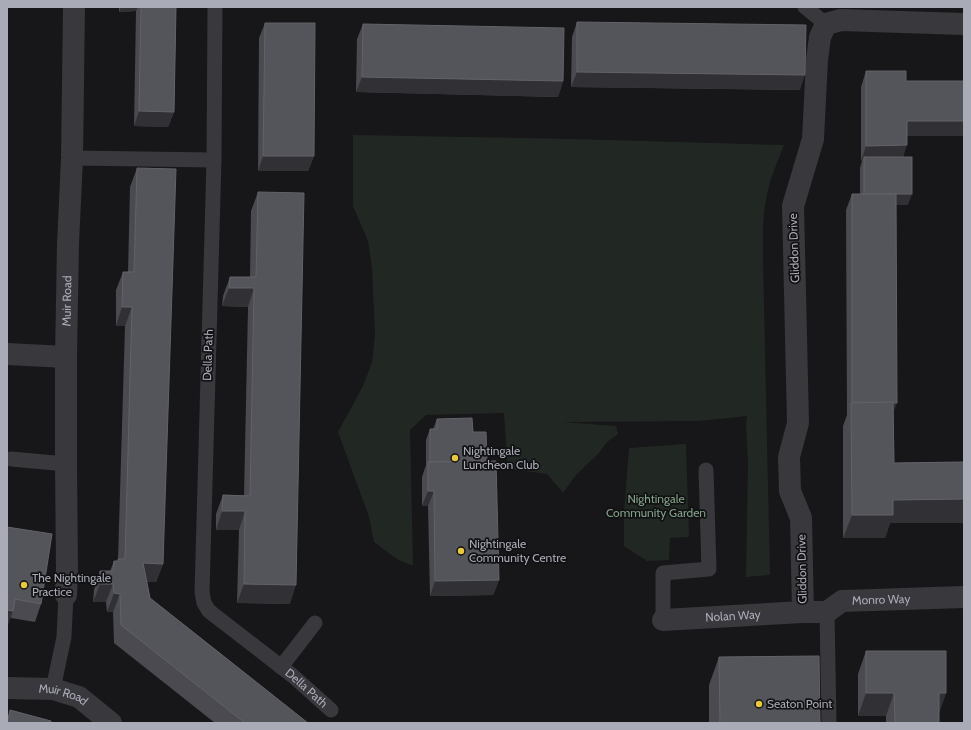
<svg xmlns="http://www.w3.org/2000/svg" width="971" height="730" font-family="Cabin,sans-serif">
  <style>
    .green { fill: #212823 }
    .lines { fill: none; stroke-linecap: round; stroke-linejoin: round }
    .service { stroke: #38383d; stroke-width: 15 }
    .minor { stroke: #38383d; stroke-width: 22 }
    .wall { fill: #4a4a50 }
    .shaded-wall { fill: #313135 }
    .building { fill: #54555b; stroke: #626269 }
    .poi-dot { fill: #e7c83f; stroke: #121113; stroke-width: 1.5 }
    .labels { text-anchor: middle; stroke-width: 3.5; stroke-linejoin: round; paint-order: stroke }
    .street-label { font-size: 12px; fill: #a9abb7; stroke: #121113 }
    .poi-label { font-size: 12px; fill: #a9abb7; stroke: #121113; text-anchor: start }
    .park-label { font-size: 12px; fill: #81a188; stroke: #121113 }
  </style>
  <rect width="100%" height="100%" fill="#171618"/>
  <g class="green">
    <path d="M353 135 572 139 784 145C778 161 770 178 767 195 762 216 763 239 763 261L770 575 746 577 748 463 746 425 747 416 699 421 563 422 616 426 618 434 606 443 599 453 576 475 563 493 547 474 508 469 504 413 426 415 410 430 413 565C401 564 385 550 374 542L369 517 338 432 362 388 372 363 375 334 372 268 368 241 353 206Z"/>
    <polygon points="686,444 689,537 670,538 669,560 647,561 624,546 624,512 629,448"/>
  </g>
  <g class="lines">
    <g class="service">
      <path id="s1" d="M215 7 214 160 202 592 204 603 209 611 293 676 331 710"/>
      <polyline points="805,7 826,24"/>
      <polyline points="72,158 214,160"/>
      <polyline points="11,459 66,464"/>
      <polyline points="827,612 829,723"/>
      <polyline points="663,620 663,573 709,569 706,470"/>
      <polyline points="281,667 315,623"/>
      <polyline points="53,689 64,637 66,595"/>
    </g>
    <g class="minor">
      <polyline points="7,354 66,357"/>
      <path id="s2" d="M66 595 67 570 66 464V357L68 244 72 158 74 7"/>
      <polyline points="803,612 801,518 790,491 789,457 798,423 793,206 813,139 817,60 820,37 826,24 841,20 964,24"/>
      <path id="s3" d="M663 620 803 612H827L842 601 964 597"/>
      <path id="s4" d="M7 688 53 689 79 697 111 723"/>
    </g>
  </g>
  <g class="wall">
    <polygon points="119,7 176,7 174,112 168,127 134,126 136,11 119,12"/>
    <polygon points="577,22 800,90 571,87 572,37"/>
    <polygon points="265,23 314,156 308,171 258,171 259,38"/>
    <polygon points="363,24 563,81 558,97 356,92 357,39"/>
    <polygon points="866,71 906,81 964,136 907,136 903,157 908,205 896,205 893,412 894,463 964,462 964,523 890,523 885,538 843,538 843,426 847,415 846,210 852,194 860,194 860,168 862,161 861,161 861,87"/>
    <polygon points="137,168 163,564 156,582 147,582 150,598 308,723 215,723 114,643 113,612 107,612 106,602 93,602 94,590 100,571 110,571 114,561 118,561 118,559 125,326 116,326 116,290 123,272 128,272 130,187"/>
    <polygon points="258,192 290,604 237,603 239,530 216,530 216,514 223,495 244,496 248,307 222,306 223,296 230,277 250,277 251,211"/>
    <polygon points="437,419 473,432 487,462 499,580 493,595 430,596 428,506 422,506 422,477 426,465 426,440 430,429 433,429"/>
    <polygon points="7,527 41,604 35,622 11,618"/>
    <polygon points="866,651 946,693 939,712 939,723 886,723 886,716 858,716 858,674"/>
    <polygon points="719,657 820,723 709,723 709,685"/>
  </g>
  <g class="shaded-wall">
    <polygon points="121,7 138,7 136,11 119,12"/>
    <polygon points="577,72 805,75 800,90 571,87"/>
    <polygon points="362,77 563,81 558,97 356,92"/>
    <polygon points="139,111 174,112 168,127 134,126"/>
    <polygon points="907,121 964,121 964,136 902,136"/>
    <polygon points="907,145 902,161 864,157 862,161 861,161 866,146"/>
    <polygon points="263,156 314,156 308,171 258,171"/>
    <polygon points="864,194 912,194 908,205 860,205"/>
    <polygon points="229,288 254,288 248,307 222,306"/>
    <polygon points="122,307 132,307 125,326 116,326"/>
    <polygon points="897,403 891,418 851,405"/>
    <polygon points="428,491 434,491 428,506 422,506"/>
    <polygon points="964,499 964,523 890,523 885,538 843,538 852,515 893,500"/>
    <polygon points="222,511 245,511 239,530 216,530"/>
    <polygon points="143,563 163,564 156,582 137,582"/>
    <polygon points="499,580 493,595 430,596 435,581"/>
    <polygon points="100,584 113,584 106,602 93,602"/>
    <polygon points="244,584 296,585 290,604 237,603"/>
    <polygon points="114,593 120,594 113,612 107,612"/>
    <polygon points="7,610 13,611 7,628"/>
    <polygon points="866,693 894,693 886,716 858,716"/>
    <polygon points="939,693 946,693 938,716"/>
  </g>
  <g class="building">
    <polygon points="141,7 176,7 174,112 139,111"/>
    <polygon points="577,22 806,25 805,75 577,72"/>
    <polygon points="265,23 315,23 314,156 263,156"/>
    <polygon points="363,24 564,28 563,81 362,77"/>
    <polygon points="866,71 906,71 906,81 964,81 964,121 907,121 907,145 866,146"/>
    <rect x="864" y="157" width="48" height="37"/>
    <polygon points="137,168 176,169 163,564 143,563 150,598 308,723 245,723 121,625 120,594 114,593 113,584 100,584 100,571 113,571 114,561 118,561 118,559 125,559 132,307 122,307 123,272 134,272"/>
    <polygon points="258,192 304,193 296,585 244,584 245,511 222,511 223,495 250,496 254,288 229,288 230,277 256,277"/>
    <polygon points="852,194 896,194 897,403 852,402"/>
    <polygon points="893,402 894,463 964,462 964,499 893,500 893,515 852,515 851,403"/>
    <polygon points="472,418 473,432 486,432 487,462 430,462 430,429 437,429 437,419"/>
    <polygon points="496,461 499,580 435,581 434,491 428,491 428,462"/>
    <polygon points="7,527 52,534 41,604 15,599 13,611 7,610"/>
    <polygon points="866,651 946,651 946,693 939,693 939,723 895,723 894,693 866,693"/>
    <polygon points="819,656 820,723 720,723 719,657"/>
    <polygon points="10,710 51,721 51,723 7,723"/>
  </g>
  <g class="poi-dot">
    <circle cx="455" cy="458" r="4"/>
    <circle cx="461" cy="551" r="4"/>
    <circle cx="24" cy="585" r="4"/>
    <circle cx="759" cy="704" r="4"/>
  </g>
  <g class="labels">
    <g class="street-label">
      <text transform="translate(794 248) rotate(-92)" y="4">Gliddon Drive</text>
      <text dy="4" stroke="none"><textPath href="#s2" startOffset="294">Muir Road</textPath></text>
      <text transform="translate(208 355) rotate(-88)" y="4">Della Path</text>
      <text transform="translate(802 569) rotate(-91)" y="4">Gliddon Drive</text>
      <text dy="4" stroke="none"><textPath href="#s3" startOffset="222">Monro Way</textPath></text>
      <text dy="4" stroke="none"><textPath href="#s3" startOffset="70">Nolan Way</textPath></text>
      <text dy="4" stroke="none"><textPath href="#s1" startOffset="730">Della Path</textPath></text>
      <text dy="4" stroke="none"><textPath href="#s4" startOffset="57">Muir Road</textPath></text>
    </g>
    <g class="poi-label">
      <text x="463" y="455">Nightingale<tspan x="463" dy="14">Luncheon Club</tspan></text>
      <text x="469" y="548">Nightingale<tspan x="469" dy="14">Community Centre</tspan></text>
      <text x="32" y="582">The Nightingale<tspan x="32" dy="14">Practice</tspan></text>
      <text x="767" y="708">Seaton Point</text>
    </g>
    <g class="park-label">
      <text x="656" y="503">Nightingale<tspan x="656" dy="14">Community Garden</tspan></text>
    </g>
  </g>
  <rect width="971" height="730" fill="none" stroke="#a9abb7" stroke-width="16"/>
</svg>
